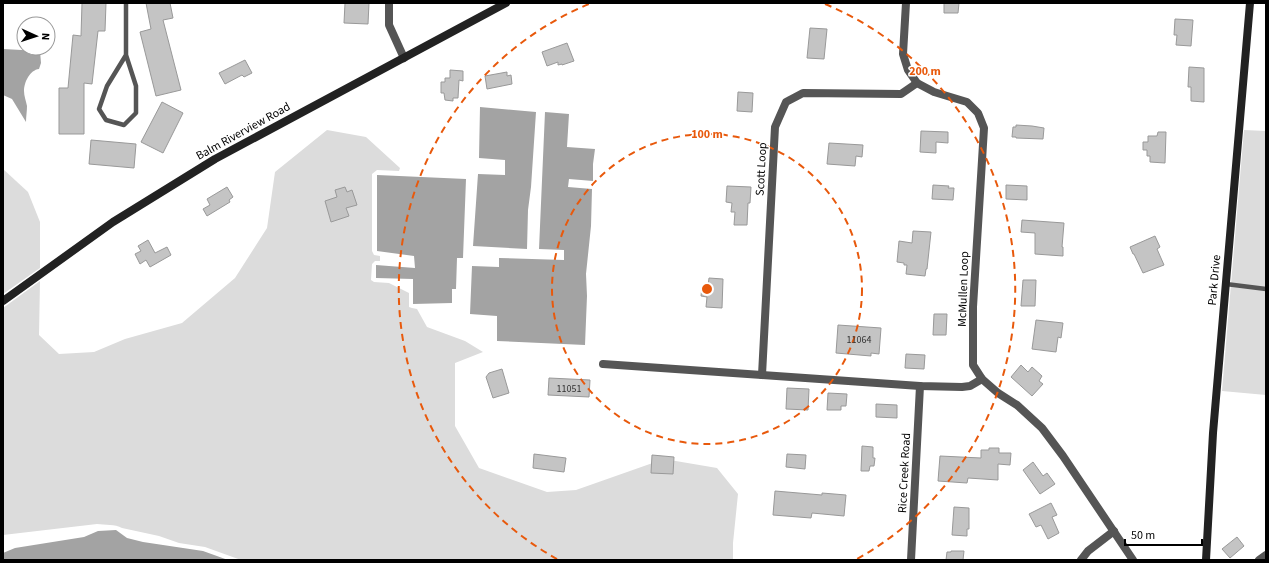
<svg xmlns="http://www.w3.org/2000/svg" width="1269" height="563" font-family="'Source Sans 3',sans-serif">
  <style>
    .green { fill: #dcdcdc }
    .water { fill: #a3a3a3 }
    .building { fill: #c4c4c4; stroke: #999 }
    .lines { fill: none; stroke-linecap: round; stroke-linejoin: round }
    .lane { stroke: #555; stroke-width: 4.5 }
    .street { stroke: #555; stroke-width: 8 }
    .secondary { stroke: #222; stroke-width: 8 }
    .ring { fill: none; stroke: #e8590c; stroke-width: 2; stroke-dasharray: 7 5 }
    .labels { text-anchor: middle; stroke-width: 3; stroke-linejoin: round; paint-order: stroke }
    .number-label { font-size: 10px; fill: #313131 }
    .street-label { font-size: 12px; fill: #000; stroke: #fff }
    .centre { fill: #e8590c; stroke: #fff; stroke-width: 2 }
    .ring-label { font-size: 12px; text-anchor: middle; font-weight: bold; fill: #e8590c; stroke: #fff; stroke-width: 3; stroke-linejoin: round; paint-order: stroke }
  </style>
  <rect width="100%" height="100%" fill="#fff"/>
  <g class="green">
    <path d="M327 130 366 137 400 168 399 171 377 170 372 174V251L374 255 380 256V261H375L372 264 371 280 374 282 389 283 409 293V307L412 308 417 309 427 327 465 341 483 352 455 363V426L479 468 547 492 576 490 664 459 717 468 738 494 733 543V560H241L205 547 179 543 159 536 122 528C115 524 105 525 97 524L3 535V308L40 281 39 335 59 354 94 352 125 339 182 323 235 278 267 228 275 172Z"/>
    <polygon points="1244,130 1266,131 1266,395 1222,391"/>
    <polygon points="3,169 28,192 40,222 40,268 3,294"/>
  </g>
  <g class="water">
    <path d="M3 49 40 51 41 63 39 69C30 70 24 82 24 91 24 96 26 101 27 106 27 111 26 117 26 122L12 99 3 95Z"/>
    <polygon points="480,107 536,112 531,187 528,210 527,249 473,246 478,174 505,175 505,160 479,158"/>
    <polygon points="545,112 569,114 567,147 595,149 593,164 593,181 569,179 568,187 592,189 591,226 586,274 587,296 585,345 497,341 497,316 470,314 472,266 499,267 499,258 564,260 564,250 539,249"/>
    <polygon points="377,175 466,179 463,258 457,258 456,289 452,289 452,303 413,304 413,279 376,278 376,265 415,268 414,256 377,251"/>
    <polygon points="116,530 127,538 143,542 203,551 228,560 3,560 3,553 15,548 84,537 98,531"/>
  </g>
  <g class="building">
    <polygon points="82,3 106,3 105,31 98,31 92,84 84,83 84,134 59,134 59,88 68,88 73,35 81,36"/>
    <polygon points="146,3 170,3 173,18 163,20 181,90 156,96 140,32 151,29"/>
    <polygon points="345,3 369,3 368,24 344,23"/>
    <polygon points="944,3 959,3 958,13 944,13"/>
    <polygon points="1175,19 1193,20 1191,46 1176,45 1177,35 1174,35"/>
    <polygon points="810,28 827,29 824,59 807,58"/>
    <polygon points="567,43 574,61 562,65 562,64 558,65 558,62 547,66 542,52"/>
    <polygon points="245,60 252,73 244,77 242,75 225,84 219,73"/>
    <polygon points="1189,67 1204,68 1204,102 1191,101 1191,87 1188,87"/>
    <polygon points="450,70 463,71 463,81 459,80 458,98 453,98 453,101 445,100 444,93 441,93 441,82 445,82 445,78 450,78"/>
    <polygon points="507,72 507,76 511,75 512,84 487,89 485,76"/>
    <polygon points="738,92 753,93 752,112 737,111"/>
    <polygon points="162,102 183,113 163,153 141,142"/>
    <polygon points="1016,125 1032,126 1044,128 1043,139 1016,138 1016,137 1012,137 1013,127 1016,127"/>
    <polygon points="921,131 948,132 948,143 936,142 936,153 920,152"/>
    <polygon points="1158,132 1166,132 1165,163 1150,162 1150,156 1147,156 1147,150 1143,150 1143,142 1148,142 1148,136 1157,136"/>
    <polygon points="91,140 136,144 134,168 89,164"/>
    <polygon points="829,143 863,145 862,157 856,156 855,166 827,164"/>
    <polygon points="933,185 949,186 948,188 954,188 953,200 932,199"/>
    <polygon points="1006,185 1027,186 1027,200 1006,199"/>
    <polygon points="727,186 751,187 750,203 748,203 747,225 734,225 735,212 731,212 732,203 726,202"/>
    <polygon points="227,187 233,197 229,200 230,202 207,216 203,209 210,205 207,199"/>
    <polygon points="345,187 347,192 352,190 357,205 346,208 349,216 331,222 325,201 337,197 335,190"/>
    <polygon points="1022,220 1064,223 1062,247 1063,247 1063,256 1035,254 1035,233 1021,232"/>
    <polygon points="913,231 931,232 927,269 926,269 925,276 906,274 907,265 904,265 904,263 897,262 899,241 912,243"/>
    <polygon points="1155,236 1160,247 1157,249 1164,265 1143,273 1134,254 1133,254 1130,247"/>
    <polygon points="148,240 155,253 167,247 171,255 150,267 146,260 140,264 135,254 141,251 138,246"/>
    <polygon points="709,278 723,279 722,308 706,307 707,297 701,296 702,286 708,286"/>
    <polygon points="1023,280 1036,280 1035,306 1021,306"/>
    <polygon points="934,314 947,314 946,335 933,335"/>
    <polygon points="1036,320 1063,323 1061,338 1058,337 1056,352 1032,349"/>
    <polygon points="838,325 881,328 879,354 871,353 871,356 836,353"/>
    <polygon points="906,354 925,355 924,369 905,368"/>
    <polygon points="1021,365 1028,372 1032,367 1042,376 1039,381 1043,384 1032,396 1011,377"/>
    <polygon points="502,369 509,393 493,398 486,377 489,373"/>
    <polygon points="549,378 590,380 589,397 548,395"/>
    <polygon points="787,388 809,389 808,410 786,409"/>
    <polygon points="828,393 847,394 846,406 841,406 841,410 827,410"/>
    <polygon points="876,404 897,405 897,418 876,417"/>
    <polygon points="862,446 873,447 873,458 875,458 874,466 870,466 869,471 861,471"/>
    <polygon points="989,448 999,448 999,453 1011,453 1010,465 998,464 998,480 968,478 967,483 938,481 940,456 981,458 981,450 989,450"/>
    <polygon points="534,454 566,458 564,472 533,468"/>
    <polygon points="787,454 806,455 805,469 786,467"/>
    <polygon points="652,455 674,457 673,474 651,473"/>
    <polygon points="1033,462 1043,476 1047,473 1055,484 1040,494 1023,470"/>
    <polygon points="775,491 822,495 822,493 846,495 844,516 812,513 811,518 773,515"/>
    <polygon points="1051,503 1057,515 1052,517 1059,533 1048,539 1041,525 1036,527 1029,514"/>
    <polygon points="954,507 969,508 969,529 967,529 967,536 952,535"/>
    <polygon points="1237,537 1244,546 1230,558 1222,549"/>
    <polygon points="951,551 964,551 963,560 946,560 947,552 951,552"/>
  </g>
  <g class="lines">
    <g class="lane">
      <polyline points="126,55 107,86 99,109 106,120 124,125 136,113 136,86 126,55 126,3"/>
      <polyline points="1226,284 1266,289"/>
    </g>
    <g class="street">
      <polyline points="389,3 389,25 404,58"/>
      <polyline points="906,3 903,54 908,70 917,83 934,92 967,102 978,113 984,128 973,307 973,365 982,379 998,393 1017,405 1042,428 1063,456 1133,560"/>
      <polyline points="603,364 762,375 920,386 962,387 970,386 982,379"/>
      <polyline points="762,375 775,127 786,102 803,93 901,94 917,83"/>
      <polyline points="911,560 920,386"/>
      <polyline points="1081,560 1088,551 1114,531"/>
      <polyline points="1259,560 1266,555"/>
    </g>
    <g class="secondary">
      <polyline points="3,301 113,222 215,159 506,3"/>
      <polyline points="1206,560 1213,433 1250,3"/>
    </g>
  </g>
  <g class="ring">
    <circle cx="707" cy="289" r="155"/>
    <path d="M557 559A309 309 0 0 1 589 4M825 4A309 309 0 0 1 857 559"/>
  </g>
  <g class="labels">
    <g class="number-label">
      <text x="859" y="343">11064</text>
      <text x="569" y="392">11051</text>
    </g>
    <g class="street-label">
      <text transform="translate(243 131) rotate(-29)" y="4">Balm Riverview Road</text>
      <text transform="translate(761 169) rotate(-87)" y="4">Scott Loop</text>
      <text transform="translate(1214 280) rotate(-85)" y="4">Park Drive</text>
      <text transform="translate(963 289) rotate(-88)" y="4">McMullen Loop</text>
      <text transform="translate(904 473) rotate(-87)" y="4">Rice Creek Road</text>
    </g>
  </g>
  <circle cx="707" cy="289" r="6" class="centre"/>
  <g class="ring-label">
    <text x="925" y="75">200 m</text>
    <text x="707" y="138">100 m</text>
  </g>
  <rect width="1269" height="563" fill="none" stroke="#000000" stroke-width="8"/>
  <g transform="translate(36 36) rotate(93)"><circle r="19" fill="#ffffff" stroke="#999999"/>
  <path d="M0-3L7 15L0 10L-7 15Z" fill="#000000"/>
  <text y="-6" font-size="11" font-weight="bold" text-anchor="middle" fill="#000000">N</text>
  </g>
  <path d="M1125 539v6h77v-6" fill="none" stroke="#000000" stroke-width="2"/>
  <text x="1131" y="539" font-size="12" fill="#000000" stroke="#ffffff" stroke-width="3" paint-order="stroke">50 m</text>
</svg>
